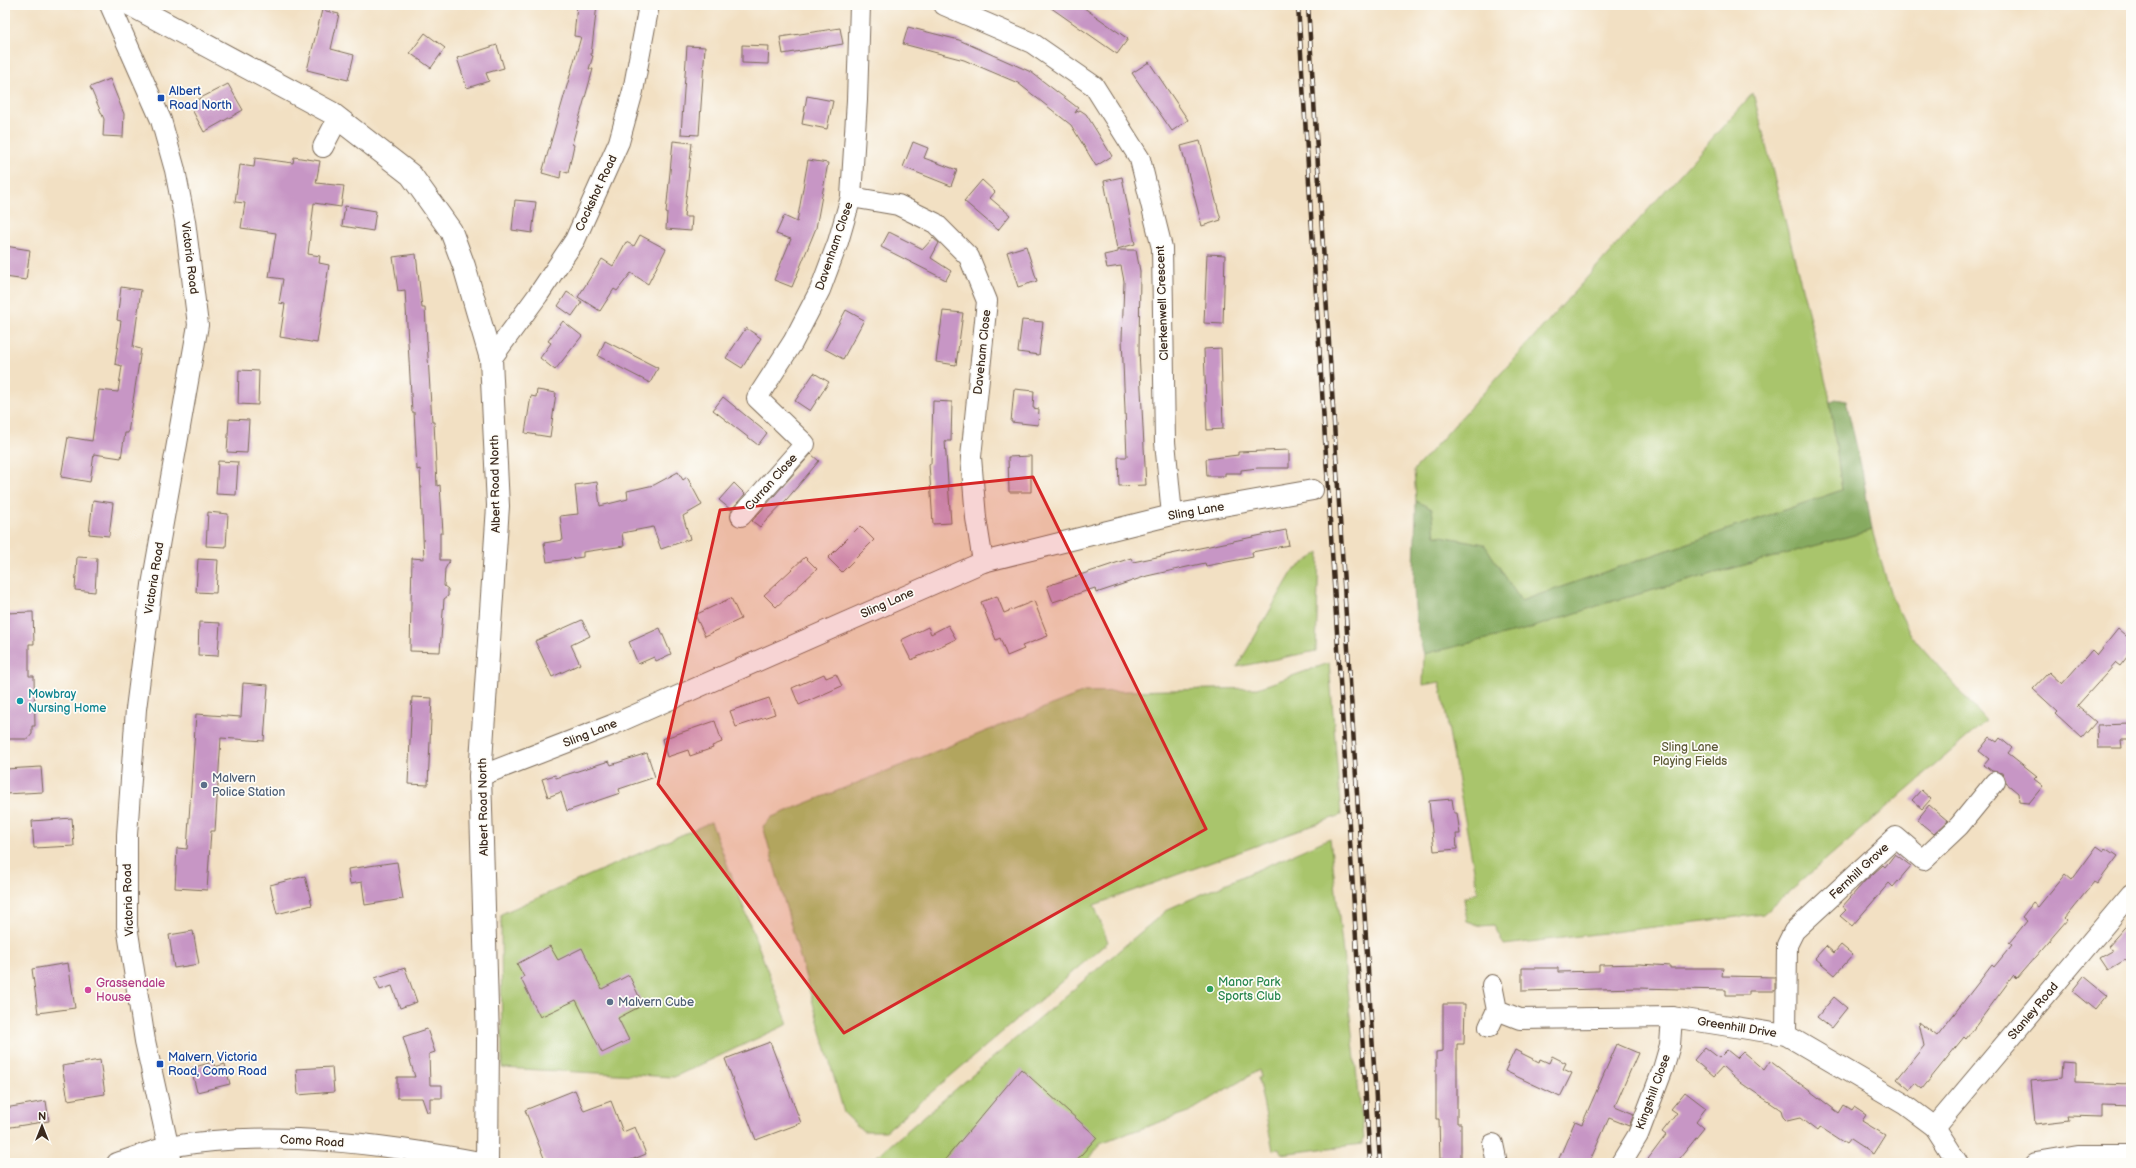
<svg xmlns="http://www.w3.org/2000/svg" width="2136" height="1168" font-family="'Balsamiq Sans',sans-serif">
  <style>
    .green { fill: #a9c56c; stroke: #727845 }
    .forest { fill: #86aa60; stroke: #606a3f }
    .building { fill: #c796c5 }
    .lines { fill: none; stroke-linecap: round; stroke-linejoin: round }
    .street-casing { stroke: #7b6a58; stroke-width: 22 }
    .secondary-casing { stroke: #7b6a58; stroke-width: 24 }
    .street { stroke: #fff; stroke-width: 20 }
    .secondary { stroke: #fff; stroke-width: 22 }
    .rail-casing { stroke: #3b2a1e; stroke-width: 4.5 }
    .rail { stroke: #fdfcf7; stroke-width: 3; stroke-dasharray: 9; stroke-linecap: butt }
    .marked { fill: #d62828; fill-opacity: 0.2; stroke: #d62828; stroke-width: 3; stroke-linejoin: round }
    .transit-dot { fill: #1a4fb4; stroke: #fdfcf7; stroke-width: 1.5 }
    .culture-dot { fill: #0f9aa8; stroke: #fdfcf7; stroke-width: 1.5 }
    .service-dot { fill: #5c6f8a; stroke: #fdfcf7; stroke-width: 1.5 }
    .leisure-dot { fill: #2e9e5b; stroke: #fdfcf7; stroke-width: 1.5 }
    .hotel-dot { fill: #d1479c; stroke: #fdfcf7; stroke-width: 1.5 }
    .labels { text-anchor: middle; stroke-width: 3.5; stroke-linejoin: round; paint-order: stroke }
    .transit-label { font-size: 12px; fill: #164399; stroke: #fdfcf7; text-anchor: start }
    .street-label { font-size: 12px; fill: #3b2a1e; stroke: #fdfcf7 }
    .culture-label { font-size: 12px; fill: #0d838f; stroke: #fdfcf7; text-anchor: start }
    .park-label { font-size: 12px; fill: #5c5835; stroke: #fdfcf7 }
    .service-label { font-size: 12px; fill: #4e5e75; stroke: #fdfcf7; text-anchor: start }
    .leisure-label { font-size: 12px; fill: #27864d; stroke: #fdfcf7; text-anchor: start }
    .hotel-label { font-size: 12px; fill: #b23c85; stroke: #fdfcf7; text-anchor: start }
  </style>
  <rect width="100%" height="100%" fill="#fdfcf7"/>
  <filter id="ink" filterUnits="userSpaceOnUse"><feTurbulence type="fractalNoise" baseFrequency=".025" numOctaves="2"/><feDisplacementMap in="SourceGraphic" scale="8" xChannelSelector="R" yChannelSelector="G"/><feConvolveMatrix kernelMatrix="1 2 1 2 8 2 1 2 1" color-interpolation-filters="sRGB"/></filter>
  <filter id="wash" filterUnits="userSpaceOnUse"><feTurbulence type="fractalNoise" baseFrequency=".012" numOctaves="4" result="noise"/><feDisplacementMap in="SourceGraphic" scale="16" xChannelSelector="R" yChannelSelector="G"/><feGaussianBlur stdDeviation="0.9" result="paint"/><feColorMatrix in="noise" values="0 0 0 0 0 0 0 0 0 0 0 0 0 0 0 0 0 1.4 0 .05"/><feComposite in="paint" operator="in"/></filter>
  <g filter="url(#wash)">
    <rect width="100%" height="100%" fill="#f2e0c3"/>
    <g class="green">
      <polygon points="1753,93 1829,395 1842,490 1521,601 1484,544 1435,535 1432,509 1416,501 1414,470"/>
      <polygon points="1872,530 1891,595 1911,635 1986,721 1763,914 1504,945 1494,925 1481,926 1467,921 1464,898 1478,892 1440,682 1423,685 1424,654 1528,629 1606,603"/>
      <polygon points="1319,552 1316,651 1237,667 1293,571"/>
      <polygon points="1329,663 1341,815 1094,905 1108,942 886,1131 863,1131 844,1113 763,826 772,817 1084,692 1258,688"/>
      <polygon points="711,822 788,1024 674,1077 502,1068 501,914"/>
      <polygon points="1330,838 1364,1139 1362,1140 1362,1144 1281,1154 1279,1149 1273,1150 1258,1078 1261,1077 1259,1070 1189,1112 1100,1143 1087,1163 869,1163 1168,909"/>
    </g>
    <path class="forest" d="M1836 399 1846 401 1862 470 1872 530 1606 603 1528 629 1424 654C1408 606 1416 551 1416 501L1432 509 1435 535 1484 544 1521 601 1842 490 1830 402Z"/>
    <g id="blocks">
      <g class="building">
        <polygon points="577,5 597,5 591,55 593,56 589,69 593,69 572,144 574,145 568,173 561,171 560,178 542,173 581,37 574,36"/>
        <polygon points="1047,5 1080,5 1128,39 1117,54"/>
        <polygon points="322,10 339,14 331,49 354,55 348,80 307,70"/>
        <polygon points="908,27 959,40 1031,72 1078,108 1075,113 1080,110 1086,114 1112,156 1096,166 1071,125 1018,83 964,60 903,44"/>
        <polygon points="840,28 843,44 783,54 780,37"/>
        <polygon points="425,33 445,48 431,68 410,53"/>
        <polygon points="497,45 504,68 486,73 489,81 467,88 457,58"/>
        <polygon points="742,45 769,46 768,64 742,63"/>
        <polygon points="687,46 705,47 699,135 681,134"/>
        <polygon points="1149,62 1188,120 1172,131 1132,73"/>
        <polygon points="110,79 124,114 123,137 103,136 104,119 90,87"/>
        <polygon points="228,84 243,110 204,132 189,104"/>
        <polygon points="807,96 833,101 827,129 802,124"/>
        <polygon points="673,141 692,143 684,217 692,217 691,231 666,229 667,213 666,213"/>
        <polygon points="1200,141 1221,220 1202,226 1181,146"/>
        <polygon points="913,142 928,148 924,158 957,170 951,186 903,167"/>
        <polygon points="294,157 320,161 316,183 344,186 341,207 314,203 308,254 320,256 319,263 329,265 317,343 280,337 285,304 279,303 283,279 269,277 276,233 241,228 245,203 235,202 240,165 254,167 255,158 293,163"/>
        <polygon points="808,160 828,163 816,228 792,287 774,280 791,239 776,234 784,216 797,222"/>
        <polygon points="1122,177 1135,244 1117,249 1104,181"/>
        <polygon points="982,180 995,192 990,198 1010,215 998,230 964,201"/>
        <polygon points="515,200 536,202 532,233 512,230"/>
        <polygon points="345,206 376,211 373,231 342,226"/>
        <polygon points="889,232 923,249 933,238 939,243 931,258 951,271 946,280 881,247"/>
        <polygon points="640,235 666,249 648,284 631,273 617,291 614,289 600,311 578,297 602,259 613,266 626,242 634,246"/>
        <polygon points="5,246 30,250 26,280 5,277"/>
        <polygon points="1026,246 1037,281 1018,287 1007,252"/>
        <polygon points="1118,250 1136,250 1140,271 1139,351 1146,485 1119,486 1118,457 1127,457 1122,339 1124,281 1121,266 1107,268 1104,255 1118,252"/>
        <polygon points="416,254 422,308 425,308 432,422 434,422 437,486 440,485 443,533 440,533 440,560 450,560 445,569 444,586 448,589 448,596 444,599 440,652 410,651 412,558 424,559 420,469 417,470 414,412 412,412 405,290 398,291 393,257"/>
        <polygon points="1207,254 1225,255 1223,324 1204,323"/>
        <polygon points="121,287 141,290 133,347 141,349 128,433 125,433 121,458 94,454 90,482 61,477 68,437 92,441 99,390 118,392 122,366 115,364 121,321 117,320"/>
        <polygon points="567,292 582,302 572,316 558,306"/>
        <polygon points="846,310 864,320 843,359 825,349"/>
        <polygon points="943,311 963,313 956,365 936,362"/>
        <polygon points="1022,320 1043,322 1039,355 1018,352"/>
        <polygon points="563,321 582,336 555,370 540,358 551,343 548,341"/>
        <polygon points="746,328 761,338 742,368 726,358"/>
        <polygon points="605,341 658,368 650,383 598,356"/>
        <polygon points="1221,348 1223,429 1207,430 1204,349"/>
        <polygon points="239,370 259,371 258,405 238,404"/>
        <polygon points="814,373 829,382 810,411 795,401"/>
        <polygon points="1014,389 1034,391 1033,408 1039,409 1038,425 1011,422"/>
        <polygon points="537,390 556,393 550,437 525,433 531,396 536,397"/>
        <polygon points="723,397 767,433 758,445 713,410"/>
        <polygon points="933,401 952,402 951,441 945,441 951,523 933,524 929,464 931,464"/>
        <polygon points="229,419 249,420 247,453 227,452"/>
        <polygon points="1289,450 1289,468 1258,468 1241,470 1241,473 1225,473 1225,476 1207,476 1206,459 1238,455 1238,452"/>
        <polygon points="811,454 819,461 787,499 760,527 752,521"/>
        <polygon points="1031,456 1031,492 1009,492 1008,457"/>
        <polygon points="218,461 238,462 236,495 216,494"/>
        <polygon points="678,472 683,480 687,477 702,505 683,516 690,539 661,549 653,527 622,533 624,546 583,552 583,557 547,562 544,543 563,540 560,516 578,514 575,485 597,482 600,506 628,499 627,491 654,485"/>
        <polygon points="734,483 745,494 731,510 719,500"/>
        <polygon points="93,500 113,503 109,536 89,534"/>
        <polygon points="208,512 228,514 226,547 206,546"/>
        <polygon points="860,526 874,540 842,572 828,558"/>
        <polygon points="1286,530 1289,545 1252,552 1253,557 1206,566 1205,563 1147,576 1096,593 1095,588 1053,602 1047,586 1131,558 1133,562"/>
        <polygon points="77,557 97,558 95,592 75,590"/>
        <polygon points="805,557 817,569 776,607 764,595"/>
        <polygon points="198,559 218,560 216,593 196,592"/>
        <polygon points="997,596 1004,613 1034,601 1048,636 1022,646 1024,649 1007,656 1000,638 996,640 981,602"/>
        <polygon points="731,598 741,619 705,636 695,615"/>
        <polygon points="33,612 34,644 29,644 29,676 34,676 35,726 32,726 32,734 28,739 5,739 5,613"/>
        <polygon points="582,620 590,636 571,645 580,664 552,677 535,641"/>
        <polygon points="199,622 220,623 218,656 198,655"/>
        <polygon points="948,625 956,639 911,660 901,640 928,627 931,634"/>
        <polygon points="660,628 671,654 656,661 654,657 638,664 629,642"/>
        <polygon points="2118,629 2131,640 2131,652 2120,666 2116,663 2077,706 2096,722 2082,738 2056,714 2058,712 2033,689 2049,672 2062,684 2092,650 2097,655"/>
        <polygon points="824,674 826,678 836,674 842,686 799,705 792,688"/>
        <polygon points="243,683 268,685 264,741 221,738 215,831 211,831 207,890 175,888 177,848 187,849 196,714 241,717"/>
        <polygon points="412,697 432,698 428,785 408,784"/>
        <polygon points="769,698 775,714 736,727 730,711"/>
        <polygon points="715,721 722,742 712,746 713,748 690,756 688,750 667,757 662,739"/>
        <polygon points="2131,724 2131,740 2121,740 2122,748 2098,748 2097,725"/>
        <polygon points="1990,737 1997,742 2000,738 2012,748 2008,753 2037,776 2034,779 2043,786 2029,803 2019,802 2018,793 2006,783 2003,773 1992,771 1984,765 1989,759 1979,751"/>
        <polygon points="647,753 655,777 619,789 620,793 567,811 561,792 548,797 542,779 555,775 556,778 609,761 611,765"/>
        <polygon points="41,767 43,792 5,794 5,769"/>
        <polygon points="1921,790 1931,799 1922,809 1912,800"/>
        <polygon points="1452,799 1454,813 1457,813 1460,834 1456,834 1457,849 1434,851 1429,801"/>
        <polygon points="1929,805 1948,821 1934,834 1917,820"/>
        <polygon points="72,818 74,846 34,848 32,821"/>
        <polygon points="2097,846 2104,851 2106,848 2118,856 2097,884 2094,882 2065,918 2067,920 2016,979 2013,976 1966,1039 1964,1037 1922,1089 1915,1083 1910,1090 1897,1079 1924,1046 1919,1022 1937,1036 1992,965 1994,967 2012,945 2009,943 2027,921 2022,917 2033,903 2038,907 2065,874 2072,880"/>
        <polygon points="1895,854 1911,866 1893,887 1889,883 1852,926 1840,916 1846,910 1842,907 1865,881 1883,865 1885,867"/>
        <polygon points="397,862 403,899 365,905 362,882 350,884 348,869"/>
        <polygon points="305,876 312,905 277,914 270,885"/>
        <polygon points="2131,920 2131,965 2125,960 2108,970 2100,958 2114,950 2108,946"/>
        <polygon points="193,931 199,964 174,968 169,935"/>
        <polygon points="1841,945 1853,955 1835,975 1815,958 1826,946 1834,953"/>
        <polygon points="550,946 558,960 582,948 602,989 629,975 643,1005 618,1018 629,1040 602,1053 576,1000 540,1017 521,979 524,977 517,964"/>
        <polygon points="68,963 75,1008 38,1013 32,969"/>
        <polygon points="1640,964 1670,966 1670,968 1723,968 1722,976 1775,977 1775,991 1749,991 1749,995 1726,995 1726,990 1637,988 1522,991 1522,968 1558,968 1558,972 1599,971 1599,965"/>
        <polygon points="405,968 417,1002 400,1008 392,986 380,990 375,978"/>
        <polygon points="2084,976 2107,995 2095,1010 2072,991"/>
        <polygon points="1834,997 1847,1008 1831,1028 1817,1017"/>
        <polygon points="1443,1004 1465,1004 1464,1044 1457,1044 1457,1123 1461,1123 1461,1159 1440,1159 1439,1119 1436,1119 1436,1052 1443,1051"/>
        <polygon points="427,1029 435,1052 429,1054 430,1085 442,1085 442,1098 430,1098 430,1112 427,1112 422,1098 397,1098 397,1077 415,1077 403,1037"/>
        <polygon points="770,1042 801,1123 756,1140 725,1059"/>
        <polygon points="1617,1044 1638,1053 1615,1106 1634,1114 1629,1126 1609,1118 1589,1163 1557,1163 1575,1121 1582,1124"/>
        <polygon points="1705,1047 1719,1058 1727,1050 1737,1058 1743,1052 1764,1070 1770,1061 1839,1113 1844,1105 1852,1110 1854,1107 1866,1115 1862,1121 1885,1135 1873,1154 1850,1139 1846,1144 1820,1127 1817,1131 1800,1118 1787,1121 1783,1117 1781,1110 1741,1083 1723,1067 1714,1077 1694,1060"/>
        <polygon points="1515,1050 1539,1062 1540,1059 1549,1063 1552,1056 1566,1063 1563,1069 1572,1073 1560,1097 1505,1071"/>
        <polygon points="100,1060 105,1094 68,1100 62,1066"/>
        <polygon points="2062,1061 2075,1062 2075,1082 2131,1084 2131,1106 2102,1105 2102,1117 2069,1116 2070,1120 2035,1124 2031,1081 2061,1078"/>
        <polygon points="213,1062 215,1067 225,1064 230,1084 197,1092 191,1068"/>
        <polygon points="332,1067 334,1092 298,1095 296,1069"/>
        <polygon points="1021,1069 1097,1137 1074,1163 942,1163"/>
        <polygon points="575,1090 584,1111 611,1101 623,1132 635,1127 646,1154 624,1163 546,1163 525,1110"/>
        <polygon points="1685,1092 1706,1108 1696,1121 1704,1128 1676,1163 1645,1163 1666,1135 1662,1132 1677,1113 1671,1109"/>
        <polygon points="46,1101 49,1121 5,1128 5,1108"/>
      </g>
    </g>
  </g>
  <g filter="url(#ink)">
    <use href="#blocks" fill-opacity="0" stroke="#7b6a58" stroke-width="1"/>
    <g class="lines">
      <g class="street-casing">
        <g id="street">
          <polyline points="110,5 161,120 175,170 185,221 198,325 152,585 136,709 127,835 127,926 145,1041 172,1163"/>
          <polyline points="944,5 1032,43 1094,86 1140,159 1162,248 1165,442 1172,515"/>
          <polyline points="323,147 338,118"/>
          <polyline points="851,197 898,205 935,223 969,257 987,301 971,457 976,518 983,562"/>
          <polyline points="491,359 538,295 575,240 619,142 633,91 649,5"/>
          <polyline points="741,516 805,444 757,398 793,342 820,290 838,242 851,197 857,100 860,5"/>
          <polyline points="480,776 612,725 983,562 1172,515 1313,490"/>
          <polyline points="1492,985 1497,1010 1520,1019 1672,1017 1786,1035 1904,1104 1935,1127 1958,1163"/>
          <polyline points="1489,1027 1497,1010"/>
          <polyline points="1786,1035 1787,945 1794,931 1896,837 1923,860 1959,826 1995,782"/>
          <polyline points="1935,1127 2131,894"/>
          <polyline points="1493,1144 1497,1163"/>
          <path d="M117 1163C134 1158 152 1150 169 1147 272 1128 384 1144 485 1163"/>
          <polyline points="1621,1163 1638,1135 1663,1069 1670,1045 1672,1017"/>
        </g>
      </g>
      <g class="secondary-casing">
        <g id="secondary">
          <polyline points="131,5 330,112 411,175 451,231 464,266 491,359 498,506 480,776 488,1039 487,1163"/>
          <polyline points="2036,1163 2078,1156 2131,1156"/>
        </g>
      </g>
      <use href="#street" class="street"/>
      <use href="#secondary" class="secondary"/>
      <g class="rail-casing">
        <g id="rail">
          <polyline points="1298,5 1370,1163"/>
          <polyline points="1308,5 1380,1163"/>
        </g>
      </g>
      <use href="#rail" class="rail"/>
    </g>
  </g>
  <path class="marked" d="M1033 477 1206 829 844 1033 658 784 720 510Z"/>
  <g class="transit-dot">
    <rect x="157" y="94" width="8" height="8" rx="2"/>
    <rect x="156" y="1060" width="8" height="8" rx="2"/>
  </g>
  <circle class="culture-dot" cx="20" cy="701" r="4"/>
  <g class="service-dot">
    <circle cx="204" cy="785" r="4"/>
    <circle cx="610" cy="1002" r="4"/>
  </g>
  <circle class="leisure-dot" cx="1210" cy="989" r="4"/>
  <circle class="hotel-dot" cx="88" cy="990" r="4"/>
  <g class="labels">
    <g class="transit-label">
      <text x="169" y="95">Albert<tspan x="169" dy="14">Road North</tspan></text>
      <text x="168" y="1061">Malvern, Victoria<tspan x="168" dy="14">Road, Como Road</tspan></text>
    </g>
    <g class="street-label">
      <text transform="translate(596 193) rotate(-65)" y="4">Cockshot Road</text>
      <text transform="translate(834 246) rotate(-71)" y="4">Davenham Close</text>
      <text transform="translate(190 258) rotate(83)" y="4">Victoria Road</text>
      <text transform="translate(1162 303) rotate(-92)" y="4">Clerkenwell Crescent</text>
      <text transform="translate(982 352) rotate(-84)" y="4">Daveham Close</text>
      <text transform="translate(771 482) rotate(-48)" y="4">Curran Close</text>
      <text transform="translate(495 484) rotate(-91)" y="4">Albert Road North</text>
      <text transform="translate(1196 511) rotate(-10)" y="4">Sling Lane</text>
      <text transform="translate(154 578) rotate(-81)" y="4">Victoria Road</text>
      <text transform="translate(887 603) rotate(-24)" y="4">Sling Lane</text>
      <text transform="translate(590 733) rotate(-22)" y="4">Sling Lane</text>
      <text transform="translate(483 807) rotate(-91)" y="4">Albert Road North</text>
      <text transform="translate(1859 871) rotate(-43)" y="4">Fernhill Grove</text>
      <text transform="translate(128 900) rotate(-92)" y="4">Victoria Road</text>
      <text transform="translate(2033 1011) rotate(-50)" y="4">Stanley Road</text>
      <text transform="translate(1737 1027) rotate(9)" y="4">Greenhill Drive</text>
      <text transform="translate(1653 1092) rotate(-70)" y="4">Kingshill Close</text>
      <text transform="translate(312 1141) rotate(3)" y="4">Como Road</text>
    </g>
    <g class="culture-label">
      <text x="28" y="698">Mowbray<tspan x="28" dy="14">Nursing Home</tspan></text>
    </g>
    <g class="park-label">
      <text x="1690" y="751">Sling Lane<tspan x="1690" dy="14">Playing Fields</tspan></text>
    </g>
    <g class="service-label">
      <text x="212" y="782">Malvern<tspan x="212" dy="14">Police Station</tspan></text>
      <text x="618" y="1006">Malvern Cube</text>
    </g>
    <g class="leisure-label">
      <text x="1218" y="986">Manor Park<tspan x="1218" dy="14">Sports Club</tspan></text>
    </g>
    <g class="hotel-label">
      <text x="96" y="987">Grassendale<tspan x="96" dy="14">House</tspan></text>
    </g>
  </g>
  <rect width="2136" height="1168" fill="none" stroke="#fdfcf7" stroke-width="20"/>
  <g transform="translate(42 1126)" stroke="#fdfcf7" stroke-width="3" paint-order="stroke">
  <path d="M0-3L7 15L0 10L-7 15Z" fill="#3b2a1e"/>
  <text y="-6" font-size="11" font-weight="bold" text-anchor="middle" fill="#3b2a1e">N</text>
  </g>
</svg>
